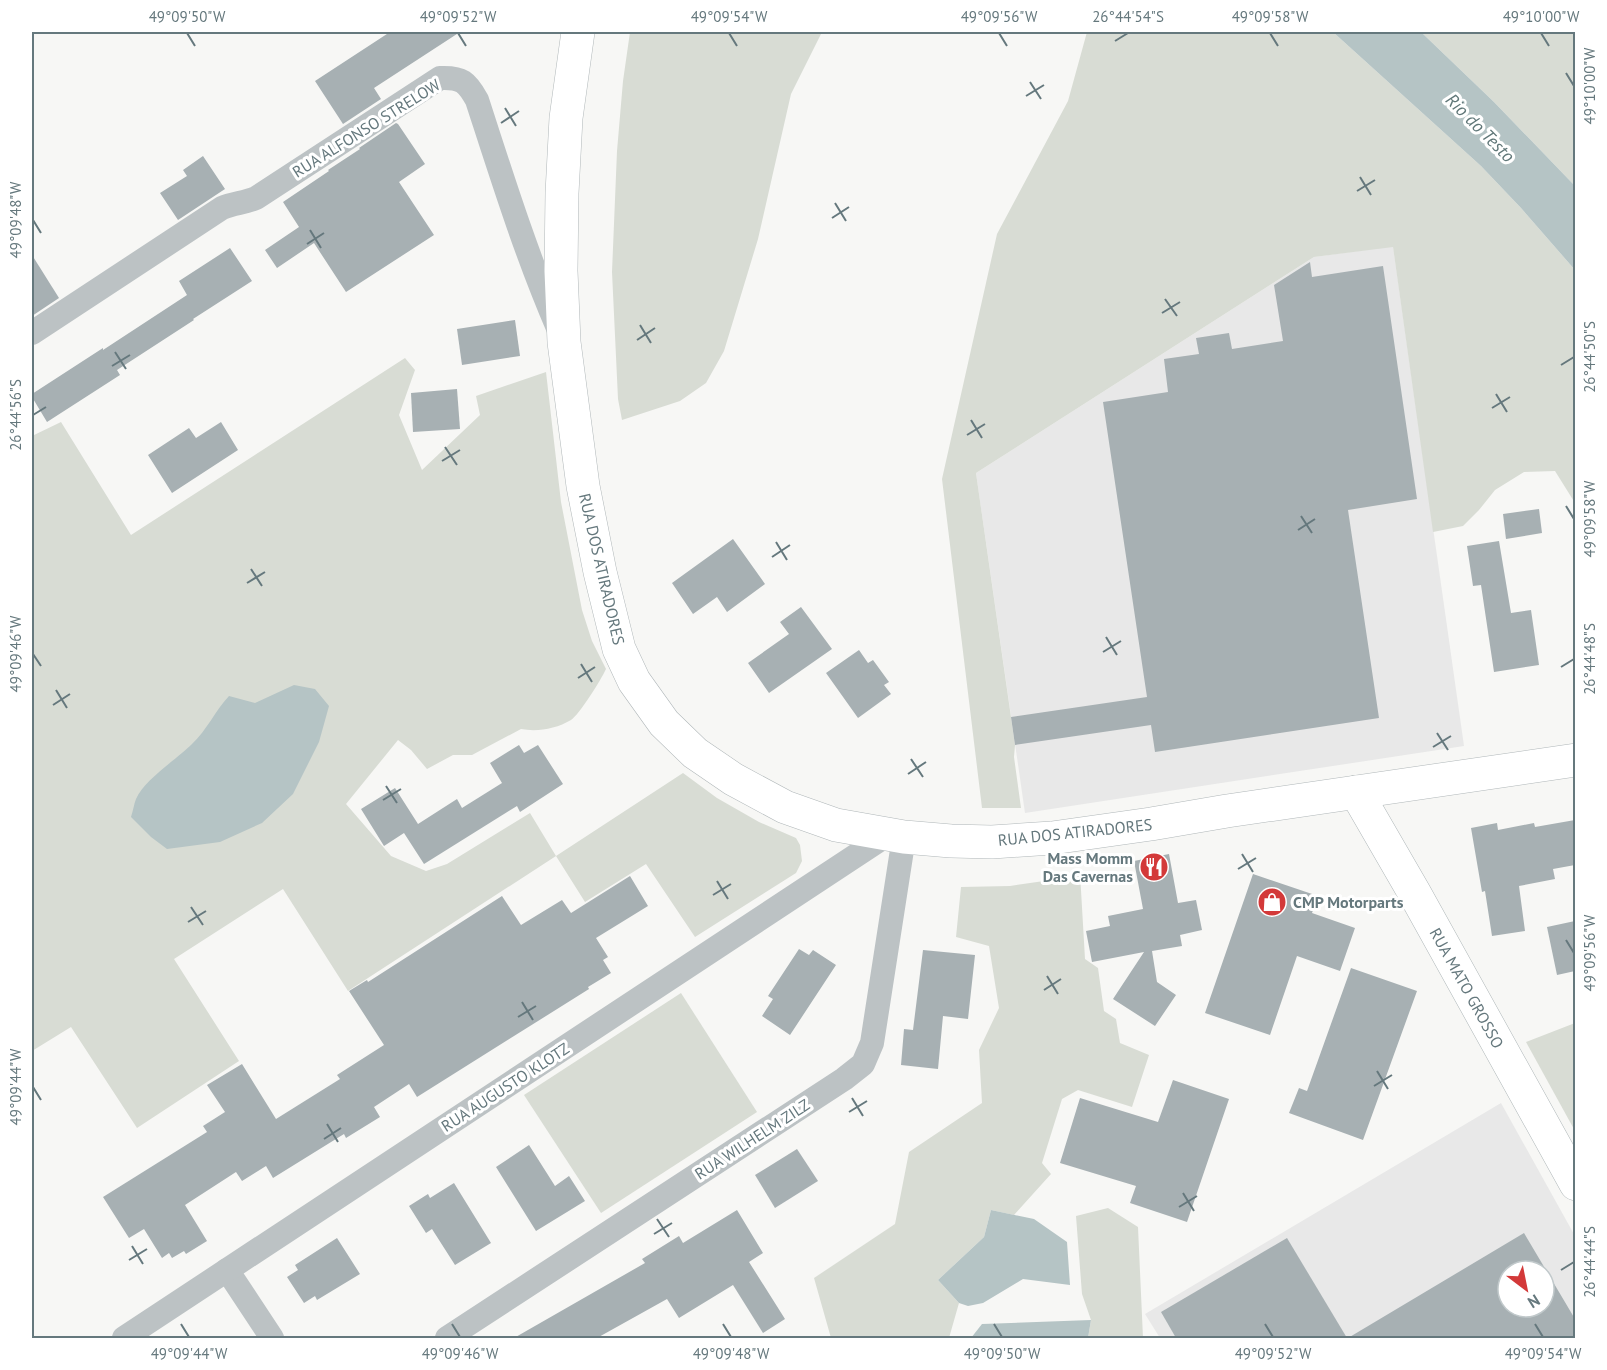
<svg xmlns="http://www.w3.org/2000/svg" width="1607" height="1370" font-family="'PT Sans',sans-serif">
  <style>
    .built { fill: #e8e8e8; fill-rule: evenodd }
    .green { fill: #d8dcd4 }
    .water { fill: #b5c4c5 }
    .building { fill: #a7b0b3; fill-rule: evenodd }
    .lines { fill: none; stroke-linecap: round; stroke-linejoin: round }
    .secondary-casing { stroke: #afb7b9; stroke-width: 34 }
    .primary-casing { stroke: #b0b7b9; stroke-width: 34 }
    .street { stroke: #bcc2c4; stroke-width: 24 }
    .secondary { stroke: #fff; stroke-width: 33 }
    .primary { stroke: #fff; stroke-width: 33 }
    .ticks { fill: none; stroke: #65787d; stroke-width: 2 }
    .labels { text-anchor: middle; stroke-width: 6; stroke-linejoin: round; paint-order: stroke }
    .street-label { font-size: 16px; fill: #65787d; stroke: #fff }
    .poi-label { font-size: 16px; font-weight: bold; fill: #65787d; stroke: #fff; text-anchor: end }
    .water-label { font-size: 18px; font-style: italic; fill: #607778; stroke: #fff }
    .neatline { fill: none; stroke: #65787d; stroke-width: 2 }
    .ticks-label { font-size: 15px; text-anchor: middle; fill: #65787d }
  </style>
  <rect width="100%" height="100%" fill="#f7f7f5"/>
  <g class="built">
    <polygon points="1393,246 1464,746 1025,813 976,473 1314,257"/>
    <path d="M1501 1103 1575 1236V1338H1160L1145 1314ZM1508 1271H1544V1307H1508Z"/>
  </g>
  <g class="green">
    <polygon points="630,32 822,32 791,94 758,239 724,351 706,383 680,401 622,420 618,399 612,272 617,151 623,81"/>
    <polygon points="1087,32 1333,32 1481,166 1521,208 1575,270 1575,503 1555,471 1524,472 1495,490 1479,510 1463,526 1433,532 1393,247 1314,257 976,473 1015,745 1014,757 1021,808 982,808 942,479 997,234 1068,101"/>
    <polygon points="1421,32 1575,32 1575,186 1494,102"/>
    <path d="M405 358 415 370 399 415 422 470 480 415 476 396 546 372 561 502 582 610 592 641 606 669C601 680 579 715 571 720 556 729 537 732 521 729L472 755H453L427 769 411 750 398 740 346 804 391 856 426 871 447 864 530 813 556 856 683 773 717 798 759 822 796 838 800 845 802 861 796 873 695 937 646 864 585 902 556 856 348 991 283 889 174 959 239 1061 137 1128 71 1027 32 1051V436L61 422 131 535Z"/>
    <polygon points="1080,873 1085,959 1098,968 1104,1011 1116,1019 1120,1043 1149,1055 1132,1107 1078,1090 1062,1099 1042,1163 1051,1174 1014,1215 991,1210 984,1237 938,1280 959,1303 949,1338 831,1338 814,1278 895,1224 909,1152 982,1103 979,1050 999,1008 989,946 956,937 961,887 1010,886 1044,881"/>
    <polygon points="681,993 757,1112 601,1213 524,1095"/>
    <polygon points="1575,1023 1576,1023 1575,1131 1526,1042"/>
    <polygon points="1108,1208 1138,1227 1143,1338 1088,1338 1091,1320 1082,1294 1076,1216"/>
  </g>
  <g class="water">
    <polygon points="1333,32 1421,32 1494,102 1575,186 1575,270 1521,208 1481,166"/>
    <path d="M294 685 315 689 329 706 319 742 293 794 262 823 220 842 167 849 151 837 131 817C133 811 134 804 136 799 144 780 177 759 192 744 207 730 215 711 229 696L255 703Z"/>
    <polygon points="991,1210 1034,1219 1067,1242 1070,1285 1023,1279 983,1303 968,1306 959,1303 938,1280 984,1237"/>
    <polygon points="1091,1320 1088,1338 971,1338 982,1324"/>
  </g>
  <g class="building">
    <polygon points="390,32 460,32 374,88 381,99 343,124 315,81"/>
    <polygon points="396,123 398,124 425,164 399,182 434,235 346,292 314,243 277,268 265,250 299,227 283,202 329,171 328,170 360,149 359,148"/>
    <polygon points="203,156 225,189 178,220 160,193 187,176 183,170"/>
    <polygon points="230,248 252,281 193,319 194,320 117,370 120,375 47,422 32,397 32,394 103,348 103,350 187,295 179,281"/>
    <polygon points="32,255 59,298 32,316"/>
    <polygon points="1310,262 1312,277 1383,266 1417,499 1348,510 1379,718 1155,752 1151,725 1015,745 1011,717 1147,697 1103,402 1168,392 1164,359 1199,354 1196,338 1229,333 1232,349 1283,341 1274,285"/>
    <polygon points="515,320 520,356 462,365 457,329"/>
    <polygon points="457,389 460,429 413,432 411,393"/>
    <polygon points="221,422 238,450 172,493 148,455 189,428 196,438"/>
    <polygon points="1539,509 1542,533 1506,539 1503,514"/>
    <polygon points="733,539 765,584 727,612 717,597 693,614 672,583"/>
    <polygon points="1499,541 1511,613 1531,610 1539,665 1494,672 1481,585 1473,586 1467,546"/>
    <polygon points="801,607 832,649 769,693 748,663 789,634 780,622"/>
    <polygon points="859,650 868,663 873,660 889,682 884,685 891,694 858,718 826,673"/>
    <polygon points="519,745 524,753 538,745 563,784 520,812 517,806 424,864 404,833 384,846 361,809 395,788 418,824 457,799 462,808 502,783 490,763"/>
    <polygon points="1575,820 1575,865 1553,869 1555,879 1519,886 1525,931 1492,936 1485,891 1482,892 1471,828 1497,823 1498,830 1534,823 1535,827"/>
    <polygon points="1169,854 1178,903 1196,900 1202,930 1180,935 1182,946 1152,951 1157,982 1176,995 1155,1026 1113,999 1144,952 1092,962 1086,931 1110,926 1108,916 1143,909 1134,861"/>
    <polygon points="1253,874 1318,896 1312,913 1355,928 1340,971 1297,956 1270,1035 1205,1013"/>
    <polygon points="630,876 648,906 596,938 608,957 603,960 611,973 588,987 589,989 417,1097 409,1084 374,1107 380,1117 346,1138 344,1134 273,1178 266,1166 242,1181 236,1172 185,1205 207,1241 186,1254 184,1251 172,1258 169,1253 162,1258 144,1229 129,1238 103,1197 207,1132 203,1126 225,1112 207,1085 242,1064 276,1119 340,1079 337,1075 384,1045 349,991 367,980 368,982 502,896 521,925 562,900 571,913"/>
    <polygon points="1575,921 1575,971 1557,975 1547,927"/>
    <polygon points="799,949 809,955 813,950 836,965 790,1035 762,1016 773,999 768,996"/>
    <polygon points="923,950 975,955 968,1019 943,1016 938,1069 901,1065 904,1029 913,1030"/>
    <polygon points="1351,968 1417,991 1363,1140 1289,1113 1299,1088 1307,1091"/>
    <polygon points="1173,1080 1229,1099 1187,1222 1130,1203 1136,1186 1060,1163 1080,1098 1158,1122"/>
    <polygon points="529,1145 555,1186 569,1176 585,1201 536,1231 496,1167"/>
    <polygon points="797,1149 818,1181 775,1208 755,1175"/>
    <polygon points="454,1183 491,1243 455,1265 432,1229 426,1233 409,1206 428,1194 430,1198"/>
    <polygon points="737,1210 763,1253 749,1262 785,1319 763,1333 733,1285 679,1318 667,1299 597,1338 514,1338 645,1263 642,1259 679,1236 683,1243"/>
    <path d="M1524 1233 1575 1319V1338H1348ZM1508 1271H1544V1307H1508Z"/>
    <polygon points="337,1238 360,1274 317,1300 315,1296 304,1303 287,1277 298,1270 295,1265"/>
    <polygon points="1287,1238 1347,1338 1176,1338 1161,1312"/>
  </g>
  <g class="lines">
    <g class="secondary-casing">
      <polyline id="secondary" points="1356,792 1415,894 1576,1184"/>
    </g>
    <g class="primary-casing">
      <polyline id="primary" points="578,32 566,118 562,193 561,271 564,342 583,486 600,572 619,649 634,681 664,723 695,753 733,779 785,807 836,825 904,837 951,841 992,842 1052,838 1151,824 1227,811 1576,760"/>
    </g>
    <g class="street">
      <path d="M32 333 222 208C233 203 244 203 256 198L440 78C462 77 467 82 477 100 502 177 526 254 558 328"/>
      <polyline points="227,1270 272,1338"/>
      <polyline points="124,1338 887,835"/>
      <polyline points="447,1338 844,1079 863,1064 872,1043 904,837"/>
    </g>
    <use href="#secondary" class="secondary"/>
    <use href="#primary" class="primary"/>
  </g>
  <path class="ticks" d="M187 33 195 46M458 33 466 46M729 33 737 46M999 33 1007 46M1270 33 1278 46M1541 33 1549 46M1115 41 1128 33M1566 73 1574 86M1030 82 1041 99M1026 96 1044 85M505 108 516 126M501 123 519 111M1360 177 1371 195M1357 191 1375 180M835 203 846 221M832 218 849 207M33 220 41 233M310 230 321 248M307 244 324 233M1165 299 1177 316M1162 313 1180 302M640 325 651 343M637 340 655 328M115 352 126 369M1561 365 1574 357M112 366 130 355M1496 394 1507 412M1492 408 1510 397M33 415 46 407M971 420 982 438M967 435 985 424M445 447 457 465M442 461 460 450M1566 506 1574 519M1301 516 1312 533M1298 530 1315 519M776 542 787 560M772 557 790 545M251 569 262 586M247 583 265 572M1106 637 1117 655M1103 652 1121 641M33 654 41 666M581 664 592 682M1561 667 1574 659M578 678 595 667M56 690 67 708M53 705 70 694M1437 733 1448 750M1433 747 1451 736M911 759 923 777M908 774 926 762M386 786 397 803M383 800 401 789M1242 854 1253 872M1238 869 1256 858M717 881 728 899M713 895 731 884M191 907 203 925M188 922 206 911M1566 940 1574 953M1047 976 1058 994M1044 990 1061 979M522 1002 533 1020M518 1017 536 1006M1377 1071 1388 1089M1374 1086 1392 1075M33 1087 41 1100M852 1098 863 1116M849 1112 867 1101M327 1124 338 1142M324 1139 341 1128M1183 1193 1194 1211M1179 1207 1197 1196M657 1219 669 1237M654 1234 672 1223M132 1246 143 1264M129 1260 147 1249M1561 1270 1574 1262M181 1324 189 1337M452 1324 460 1337M723 1324 731 1337M994 1324 1002 1337M1265 1324 1273 1337M1535 1324 1543 1337"/>
  <defs>
    <g id="restaurant-disc" transform="scale(1.5)"><circle r="9.5" fill="#d33939" stroke="#fff"/><path d="M-5-6h1v4h1v-4h1v4h1v-4h1v5L-1.5 .5V6h-2V.5L-5-1ZM5-6V6H3V1.5H1.5Q1.5-4 5-6Z" fill="#fff"/></g>
    <g id="shop-disc" transform="scale(1.5)"><circle r="9.5" fill="#d33939" stroke="#fff"/><path d="M-5-2.5h2.3a2.7 3.5 0 0 1 5.4 0H5L5.5 6h-11ZM-1.5-2.5h3a1.5 2.3 0 0 0-3 0Z" fill="#fff"/></g>
  </defs>
  <g fill-rule="evenodd">
    <use href="#restaurant-disc" x="1154" y="867"/>
    <use href="#shop-disc" x="1272" y="902"/>
  </g>
  <g class="labels">
    <g class="street-label">
      <text transform="translate(366 128) rotate(-32)" y="6">RUA ALFONSO STRELOW</text>
      <text transform="translate(602 569) rotate(77)" y="6">RUA DOS ATIRADORES</text>
      <text transform="translate(1075 832) rotate(-6)" y="6">RUA DOS ATIRADORES</text>
      <text transform="translate(1467 988) rotate(61)" y="6">RUA MATO GROSSO</text>
      <text transform="translate(505 1087) rotate(-33)" y="6">RUA AUGUSTO KLOTZ</text>
      <text transform="translate(752 1139) rotate(-33)" y="6">RUA WILHELM ZILZ</text>
    </g>
    <g class="poi-label">
      <text x="1133" y="864">Mass Momm<tspan x="1133" dy="18">Das Cavernas</tspan></text>
      <text x="1293" y="908" text-anchor="start">CMP Motorparts</text>
    </g>
    <g class="water-label">
      <text transform="translate(1480 128) rotate(45)" y="6">Rio do Testo</text>
    </g>
  </g>
  <rect width="1607" height="1370" fill="none" stroke="#ffffff" stroke-width="66"/>
  <g transform="translate(1526 1289) rotate(148)"><circle r="28" fill="#ffffff" stroke="#c1c9cb" stroke-width="1.5"/>
  <path d="M0-4.5L10 22L0 15L-10 22Z" fill="#d33939"/>
  <text y="-9" font-size="16" font-weight="bold" text-anchor="middle" fill="#65787d">N</text>
  </g>
  <rect x="33" y="33" width="1541" height="1304" class="neatline"/>
  <g class="ticks-label">
    <text x="187" y="22">49°09'50"W</text>
    <text x="458" y="22">49°09'52"W</text>
    <text x="729" y="22">49°09'54"W</text>
    <text x="999" y="22">49°09'56"W</text>
    <text x="1128" y="22">26°44'54"S</text>
    <text x="1270" y="22">49°09'58"W</text>
    <text x="1541" y="22">49°10'00"W</text>
    <text transform="translate(1590 86) rotate(-90)" y="5">49°10'00"W</text>
    <text transform="translate(16 220) rotate(-90)" y="5">49°09'48"W</text>
    <text transform="translate(1590 357) rotate(-90)" y="5">26°44'50"S</text>
    <text transform="translate(16 415) rotate(-90)" y="5">26°44'56"S</text>
    <text transform="translate(1590 519) rotate(-90)" y="5">49°09'58"W</text>
    <text transform="translate(16 654) rotate(-90)" y="5">49°09'46"W</text>
    <text transform="translate(1590 659) rotate(-90)" y="5">26°44'48"S</text>
    <text transform="translate(1590 953) rotate(-90)" y="5">49°09'56"W</text>
    <text transform="translate(16 1087) rotate(-90)" y="5">49°09'44"W</text>
    <text transform="translate(1590 1262) rotate(-90)" y="5">26°44'44"S</text>
    <text x="189" y="1359">49°09'44"W</text>
    <text x="460" y="1359">49°09'46"W</text>
    <text x="731" y="1359">49°09'48"W</text>
    <text x="1002" y="1359">49°09'50"W</text>
    <text x="1273" y="1359">49°09'52"W</text>
    <text x="1543" y="1359">49°09'54"W</text>
  </g>
</svg>
